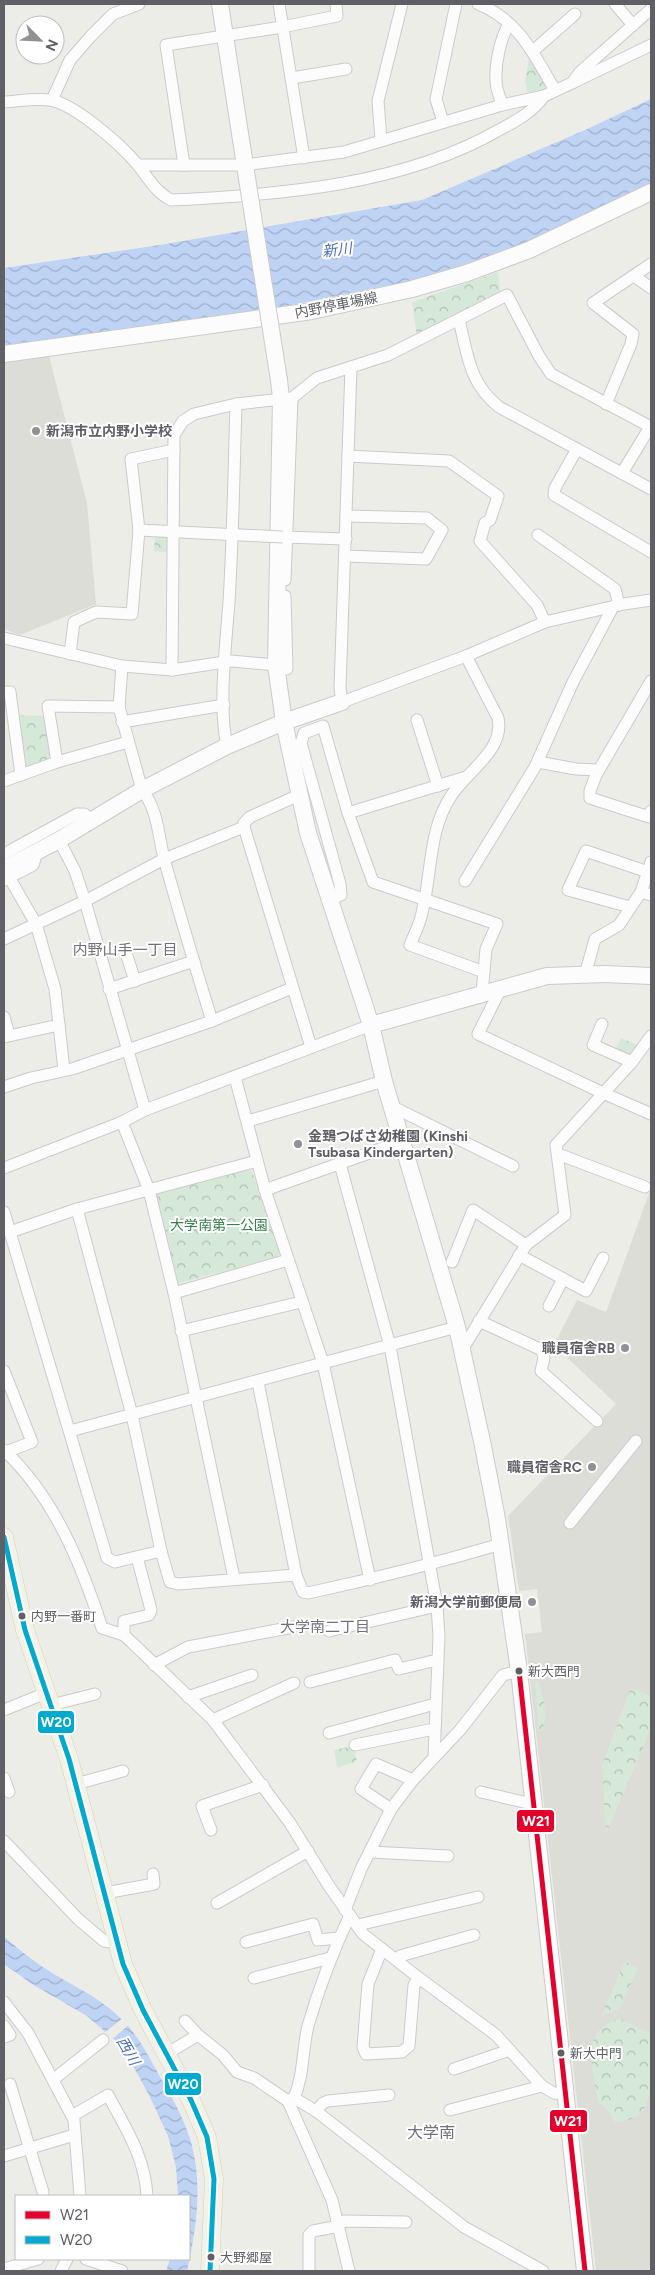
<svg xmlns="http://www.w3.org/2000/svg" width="655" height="2275" font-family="Figtree,'Noto Sans JP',sans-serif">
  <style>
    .education { fill: #ddddd7 }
    .forest { fill: url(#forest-crowns) }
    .water { fill: url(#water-waves) }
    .pier { fill: #edede8 }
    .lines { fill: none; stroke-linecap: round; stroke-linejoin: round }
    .street-casing { stroke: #cacbca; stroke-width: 13 }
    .secondary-casing { stroke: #cacbca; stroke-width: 18 }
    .primary-casing { stroke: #d4d2b8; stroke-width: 19 }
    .street { stroke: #fcfcfc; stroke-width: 11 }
    .secondary { stroke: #fcfcfc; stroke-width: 16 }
    .primary { stroke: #f2f2e9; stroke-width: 18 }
    .street-bridge-casing { stroke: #cacbca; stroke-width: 13; stroke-linecap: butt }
    .secondary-bridge-casing { stroke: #cacbca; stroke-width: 18; stroke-linecap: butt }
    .street-bridge { stroke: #fcfcfc; stroke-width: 11 }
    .secondary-bridge { stroke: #fcfcfc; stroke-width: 16 }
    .bus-1-casing { stroke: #fff; stroke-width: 9 }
    .bus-2-casing { stroke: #fff; stroke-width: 9 }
    .bus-1 { stroke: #e4002b; stroke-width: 5 }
    .bus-2 { stroke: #00a9ce; stroke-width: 5 }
    .poi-dot { fill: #909194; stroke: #fff; stroke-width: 2 }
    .bus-dot { fill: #5e6066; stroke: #fff; stroke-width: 2 }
    .labels { text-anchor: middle; stroke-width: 4; stroke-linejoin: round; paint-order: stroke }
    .bus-label { font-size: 13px; fill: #5e6066; stroke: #fff; text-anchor: start }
    .street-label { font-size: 14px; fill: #5e6066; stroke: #fff }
    .poi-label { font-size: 14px; font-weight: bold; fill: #5e6066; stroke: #fff; text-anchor: end }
    .park-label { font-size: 14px; fill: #39814b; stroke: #fff }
    .water-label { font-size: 15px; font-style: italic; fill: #4e6fbe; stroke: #fff }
    .neighbourhood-label { font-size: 15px; fill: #6f7278; stroke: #fff }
    .quarter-label { font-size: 16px; fill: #6f7278; stroke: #fff }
    .line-badge { stroke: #fff; stroke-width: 2 }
    .badge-label { font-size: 14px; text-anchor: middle; font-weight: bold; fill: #fff }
  </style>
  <defs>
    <pattern id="forest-crowns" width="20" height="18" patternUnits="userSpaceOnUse" patternTransform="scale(1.25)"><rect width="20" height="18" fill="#d6e9d8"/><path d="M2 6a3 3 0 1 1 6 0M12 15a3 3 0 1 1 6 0" fill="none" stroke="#b1c0b3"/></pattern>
    <pattern id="water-waves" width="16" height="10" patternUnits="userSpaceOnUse" patternTransform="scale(1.25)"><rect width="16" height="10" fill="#bfd3f5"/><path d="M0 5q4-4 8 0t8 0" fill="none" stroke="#9eafca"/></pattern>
  </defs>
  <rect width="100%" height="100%" fill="#edede8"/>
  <g class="education">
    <polygon points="49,356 87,503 96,604 20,635 4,629 4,359"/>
    <polygon points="651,1188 651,2271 596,2271 525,1634 542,1632 540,1614 537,1589 519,1591 508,1516 616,1404 554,1345 577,1300 606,1312"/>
  </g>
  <g class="forest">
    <polygon points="530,52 551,90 528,96 525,81"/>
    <polygon points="498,272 501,297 417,338 412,302"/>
    <polygon points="155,534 169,535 167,552 154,551"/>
    <polygon points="16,715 45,716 53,761 24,771"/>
    <polygon points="621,1038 642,1047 631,1060 614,1052"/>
    <polygon points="247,1169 252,1171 280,1253 278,1257 176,1284 155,1194"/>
    <path d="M535 1681 538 1682C543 1693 549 1721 541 1731H539Z"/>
    <polygon points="630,1689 635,1689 651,1696 651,1728 606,1834 602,1766"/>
    <polygon points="353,1746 357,1761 337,1768 334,1750"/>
    <polygon points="625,1962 638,1968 621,2006 617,2010 601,2016"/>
    <path d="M620 2019 651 2034C651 2054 655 2103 638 2116 631 2120 623 2121 615 2122L607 2109 598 2102C593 2071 578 2029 620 2019Z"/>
  </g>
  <g class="water">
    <polygon points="651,99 651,183 486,266 237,316 4,345 4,268 160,245 422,200 585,130"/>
    <path d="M4 1937C17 1947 31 1960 46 1969 69 1984 95 1995 116 2014 136 2031 147 2053 159 2075 170 2094 181 2113 188 2133 204 2177 197 2227 187 2271H166L170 2259H189V2196H178L176 2167 168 2136 150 2097 130 2060 117 2042 87 2016 32 1984 4 1964Z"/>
  </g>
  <polygon class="pier" points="123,2018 130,2024 111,2040 104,2033"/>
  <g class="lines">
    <g class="street-casing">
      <g id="street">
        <polyline points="279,4 304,158"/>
        <path d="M478 4C519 20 534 55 555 90"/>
        <polyline points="615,4 633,25"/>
        <polyline points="533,51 575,14"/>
        <polyline points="292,78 346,69"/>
        <polyline points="574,82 651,45"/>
        <polyline points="52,100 70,60 91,36 113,14 139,4"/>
        <path d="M4 102C19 101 35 98 50 100 75 104 121 145 137 164 148 177 155 192 171 200 280 195 403 185 499 130 516 121 533 112 544 96"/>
        <path d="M502 105C500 97 496 89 496 81 495 64 500 39 509 24"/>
        <polyline points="443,122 436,99 456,4"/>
        <polyline points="381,140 378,101 402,4"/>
        <polyline points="138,165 245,165 344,152 502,105 544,96 572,83 580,72 651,9"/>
        <polyline points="184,165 166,45 282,27 337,16 336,4"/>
        <polyline points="634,276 651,288"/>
        <path d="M459 320C468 356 469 383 499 407L651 489"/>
        <polyline points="351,368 340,688 342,702 466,656 545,622 624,604 651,600"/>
        <polyline points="606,404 631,344 633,334 593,303 651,264"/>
        <polyline points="577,449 555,488 554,495 651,552"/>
        <polyline points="174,450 131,459 139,530 262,536"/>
        <polyline points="348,456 449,461 498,496 490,520 485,523 480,541 537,605 545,622"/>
        <polyline points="622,473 650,427"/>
        <polyline points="538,535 615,589 619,605"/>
        <polyline points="283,537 346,539"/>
        <polyline points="345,556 426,559 442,530 427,518 346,516"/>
        <polyline points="285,580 292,398"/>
        <polyline points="285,596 287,669"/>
        <polyline points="4,638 122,666 172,670 231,661 276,665"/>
        <polyline points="70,654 74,622 96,612 132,614 139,530"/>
        <path d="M466 656 498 718C505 750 467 771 451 796 428 831 432 874 422 913 420 924 414 935 410 945L484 972"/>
        <path d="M122 666 119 707 142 790C159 811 158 838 165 862 180 916 196 969 212 1021"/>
        <polyline points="172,670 174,435 183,421 194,414 236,404 292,398 317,378 388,355 507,295 539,356 551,374 651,427"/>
        <polyline points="651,681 596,775 590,791 590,798 649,817 651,811"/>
        <polyline points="4,692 10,692 21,775"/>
        <polyline points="417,720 438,786"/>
        <polyline points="122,722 224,705"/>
        <path d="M227 746C218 708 226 642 229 602 233 536 234 470 236 404"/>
        <polyline points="57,762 48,706 119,707"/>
        <polyline points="538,762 576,769 599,770"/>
        <polyline points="4,781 57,762 128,742"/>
        <polyline points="299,795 250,817 244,823 244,827 311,1047"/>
        <polyline points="348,813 466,777"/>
        <polyline points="59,840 75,871 85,901 145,1110"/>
        <polyline points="4,854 77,814 84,814 91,820"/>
        <polyline points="651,862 641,892 651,895"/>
        <polyline points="9,877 36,924 55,989 64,1070"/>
        <polyline points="4,880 33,865 35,859 33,854"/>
        <polyline points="465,881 535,767 573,682 613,607"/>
        <polyline points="331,899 341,895 340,884 301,743 304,733 323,726 348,813 373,882 497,924 486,949 482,993"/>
        <polyline points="630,907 568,890 586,851 648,872"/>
        <polyline points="4,939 85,901 164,859 244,827"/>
        <polyline points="125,950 135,981"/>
        <polyline points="585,975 595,939 619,925 641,892"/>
        <polyline points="501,988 478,1034 603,1093 651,1114"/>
        <polyline points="109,989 194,961"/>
        <polyline points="4,1017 9,1035"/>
        <polyline points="602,1024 593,1045 632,1062"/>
        <polyline points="4,1037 59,1025"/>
        <polyline points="235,1077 265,1190 323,1363 370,1580"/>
        <polyline points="4,1087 31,1078 72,1069 212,1021 292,988"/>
        <polyline points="393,1107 513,1166"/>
        <polyline points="248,1121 384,1081"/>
        <polyline points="122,1122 149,1190 174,1293 234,1578"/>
        <polyline points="558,1154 645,1187"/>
        <polyline points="340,1164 390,1346 437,1606 439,1636 434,1757"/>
        <polyline points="4,1168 122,1122 145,1110 371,1025"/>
        <polyline points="265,1190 403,1141"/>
        <polyline points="77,1209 132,1415 161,1551"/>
        <polyline points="4,1212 107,1558 115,1562 161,1551 170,1582 178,1584 296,1575"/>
        <polyline points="10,1232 77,1209 257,1161"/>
        <polyline points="519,1255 586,1291 603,1258"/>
        <polyline points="452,1262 473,1210 526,1245"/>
        <polyline points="174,1293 288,1260"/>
        <polyline points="549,1306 563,1279"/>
        <polyline points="479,1321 542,1350 544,1358 541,1371 597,1421"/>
        <polyline points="181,1331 301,1302"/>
        <polyline points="462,1350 526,1245 565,1215 556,1145 632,1062 651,1036"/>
        <polyline points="4,1371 32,1442 6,1452"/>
        <path d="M258 1382 296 1575 303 1592 308 1593C373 1579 437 1563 501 1544"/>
        <polyline points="70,1431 457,1327"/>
        <path d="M4 1450C54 1497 81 1563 102 1628L124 1635 213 1720 290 1823 329 1886 363 1934 419 1978 496 2035 542 2086 554 2093 565 2094"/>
        <polyline points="570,1523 636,1441"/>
        <polyline points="329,1631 437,1606"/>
        <polyline points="124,1635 124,1621 149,1615 151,1610 137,1557"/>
        <polyline points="154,1665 188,1647 293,1627"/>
        <polyline points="310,1682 395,1660 399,1669 437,1660"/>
        <polyline points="188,1697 252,1675"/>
        <polyline points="51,1705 95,1694"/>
        <polyline points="4,1710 46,1693"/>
        <polyline points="213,1720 294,1683"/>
        <polyline points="329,1733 435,1704"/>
        <polyline points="355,1745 434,1729"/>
        <polyline points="4,1778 9,1792"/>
        <polyline points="76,1784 123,1771"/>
        <polyline points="481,1792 532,1804"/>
        <polyline points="391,1809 361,1789 376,1764 413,1780"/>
        <polyline points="211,1830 202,1806 263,1785"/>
        <polyline points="4,1841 78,1919 104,1941 118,1943"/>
        <polyline points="370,1852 448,1856"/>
        <polyline points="105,1893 154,1884 153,1874"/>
        <polyline points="217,1903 308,1851"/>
        <polyline points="345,1910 361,1869 391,1809 413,1780 460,1730 503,1675 519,1671"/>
        <polyline points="358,1925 478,1897"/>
        <polyline points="246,1942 313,1924 318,1940 339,1938"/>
        <polyline points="382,1949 368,1984 363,2047 366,2054 402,2052 409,2046 414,1985 419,1978"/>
        <polyline points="397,1960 400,1956 474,1935"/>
        <polyline points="254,1978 330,1958"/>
        <polyline points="4,2002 28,2033 74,2120 80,2196"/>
        <polyline points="185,2021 198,2035"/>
        <polyline points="4,2026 10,2035 4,2037"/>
        <polyline points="166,2054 198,2035 223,2055 237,2072 254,2078 288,2101 332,2200 349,2271"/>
        <polyline points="454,2069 510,2050"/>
        <polyline points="54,2079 103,2040"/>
        <polyline points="10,2084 43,2192"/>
        <path d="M294 2098C304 2075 302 2050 308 2026 319 1988 333 1951 350 1915"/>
        <polyline points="288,2101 294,2098 316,2111 464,2227 543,2271"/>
        <polyline points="450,2110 542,2086"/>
        <polyline points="316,2111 323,2103 328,2101 389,2095"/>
        <path d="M72 2116 108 2095C126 2129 145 2157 147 2196"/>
        <polyline points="4,2156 74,2135"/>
        <polyline points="86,2259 122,2271"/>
        <polyline points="4,2269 38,2259"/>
        <polyline points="61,2271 67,2259"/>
        <polyline points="309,2271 309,2235 313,2231 334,2227 344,2221 406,2222"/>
      </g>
    </g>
    <g class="secondary-casing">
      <g id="secondary">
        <polyline points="220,4 246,172"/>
        <polyline points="4,354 312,311 412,289 467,273 529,250 651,192"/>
        <polyline points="279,380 281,398 276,665 284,722 308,833 371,1025 547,976 604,974 651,976"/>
        <polyline points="4,869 59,840 142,790 227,746 284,722 342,702"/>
        <polyline points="371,1025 384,1081 457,1327 483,1446 497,1519 519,1671 585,2271"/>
      </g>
    </g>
    <g class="primary-casing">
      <polyline id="primary" points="4,1537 25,1630 69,1759 123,1964 143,2010 191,2100 207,2137 214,2179 210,2271"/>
    </g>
    <use href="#street" class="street"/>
    <use href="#secondary" class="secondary"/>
    <use href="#primary" class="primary"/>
    <g class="street-bridge-casing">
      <polyline id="street-bridge" points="262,536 283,537"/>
    </g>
    <g class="secondary-bridge-casing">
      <polyline id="secondary-bridge" points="246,172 279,380"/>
    </g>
    <use href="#street-bridge" class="street-bridge"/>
    <use href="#secondary-bridge" class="secondary-bridge"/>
    <g class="bus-1-casing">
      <polyline id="bus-1" points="519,1671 585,2271"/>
    </g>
    <g class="bus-2-casing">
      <polyline id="bus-2" points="4,1537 25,1630 69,1759 123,1964 143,2010 191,2100 207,2137 214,2179 210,2271"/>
    </g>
    <use href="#bus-1" class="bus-1"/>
    <use href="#bus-2" class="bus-2"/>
  </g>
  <g class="poi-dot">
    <circle cx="36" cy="431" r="5"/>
    <circle cx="298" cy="1144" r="5"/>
    <circle cx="625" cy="1348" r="5"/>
    <circle cx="592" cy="1467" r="5"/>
    <circle cx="532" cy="1602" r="5"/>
  </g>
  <g class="bus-dot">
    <circle cx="22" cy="1616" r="4.5"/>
    <circle cx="519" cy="1671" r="4.5"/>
    <circle cx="561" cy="2053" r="4.5"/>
    <circle cx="211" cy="2257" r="4.5"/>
  </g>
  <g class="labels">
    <g class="bus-label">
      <text x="31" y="1621">内野一番町</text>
      <text x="528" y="1676">新大西門</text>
      <text x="570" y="2058">新大中門</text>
      <text x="220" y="2262">大野郷屋</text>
    </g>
    <g class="street-label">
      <text transform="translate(336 305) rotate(-11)" y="5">内野停車場線</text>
    </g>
    <g class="poi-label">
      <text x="46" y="436" text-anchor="start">新潟市立内野小学校</text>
      <text x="308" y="1141" text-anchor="start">金鵄つばさ幼稚園 (Kinshi<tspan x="308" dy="16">Tsubasa Kindergarten)</tspan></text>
      <text x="615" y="1353">職員宿舎RB</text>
      <text x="582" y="1472">職員宿舎RC</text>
      <text x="522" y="1607">新潟大学前郵便局</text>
    </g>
    <g class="park-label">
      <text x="219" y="1230">大学南第一公園</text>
    </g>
    <g class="water-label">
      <text transform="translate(337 250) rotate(-7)" y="5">新川</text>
      <text transform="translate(128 2051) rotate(60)" y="5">西川</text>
    </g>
    <g class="neighbourhood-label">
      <text x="125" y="955">内野山手一丁目</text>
      <text x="325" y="1632">大学南二丁目</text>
    </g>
    <g class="quarter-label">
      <text x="431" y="2138">大学南</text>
    </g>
  </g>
  <g class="line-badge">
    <rect x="37" y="1710" width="38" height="24" rx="5" fill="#00a9ce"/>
    <rect x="516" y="1809" width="39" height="24" rx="5" fill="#e4002b"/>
    <rect x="164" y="2072" width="38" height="24" rx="5" fill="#00a9ce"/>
    <rect x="549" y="2109" width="39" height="24" rx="5" fill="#e4002b"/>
  </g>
  <g class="badge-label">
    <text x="56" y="1727">W20</text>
    <text x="536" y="1826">W21</text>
    <text x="183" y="2089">W20</text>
    <text x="568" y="2126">W21</text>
  </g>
  <rect width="655" height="2275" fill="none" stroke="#5e6066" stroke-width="10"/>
  <rect x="15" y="2195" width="175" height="65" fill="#ffffff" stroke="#bfbfc2"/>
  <rect x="25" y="2211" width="25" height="8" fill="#e4002b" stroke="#bfbfc2"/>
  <text x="60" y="2220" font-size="15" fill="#5e6066">W21</text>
  <rect x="25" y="2236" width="25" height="8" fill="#00a9ce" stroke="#bfbfc2"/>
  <text x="60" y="2245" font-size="15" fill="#5e6066">W20</text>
  <g transform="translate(40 40) rotate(114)"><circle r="24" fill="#ffffff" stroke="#bfbfc2"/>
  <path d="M0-4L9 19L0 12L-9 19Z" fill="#909194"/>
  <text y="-8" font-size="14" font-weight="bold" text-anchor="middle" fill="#5e6066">N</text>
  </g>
</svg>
